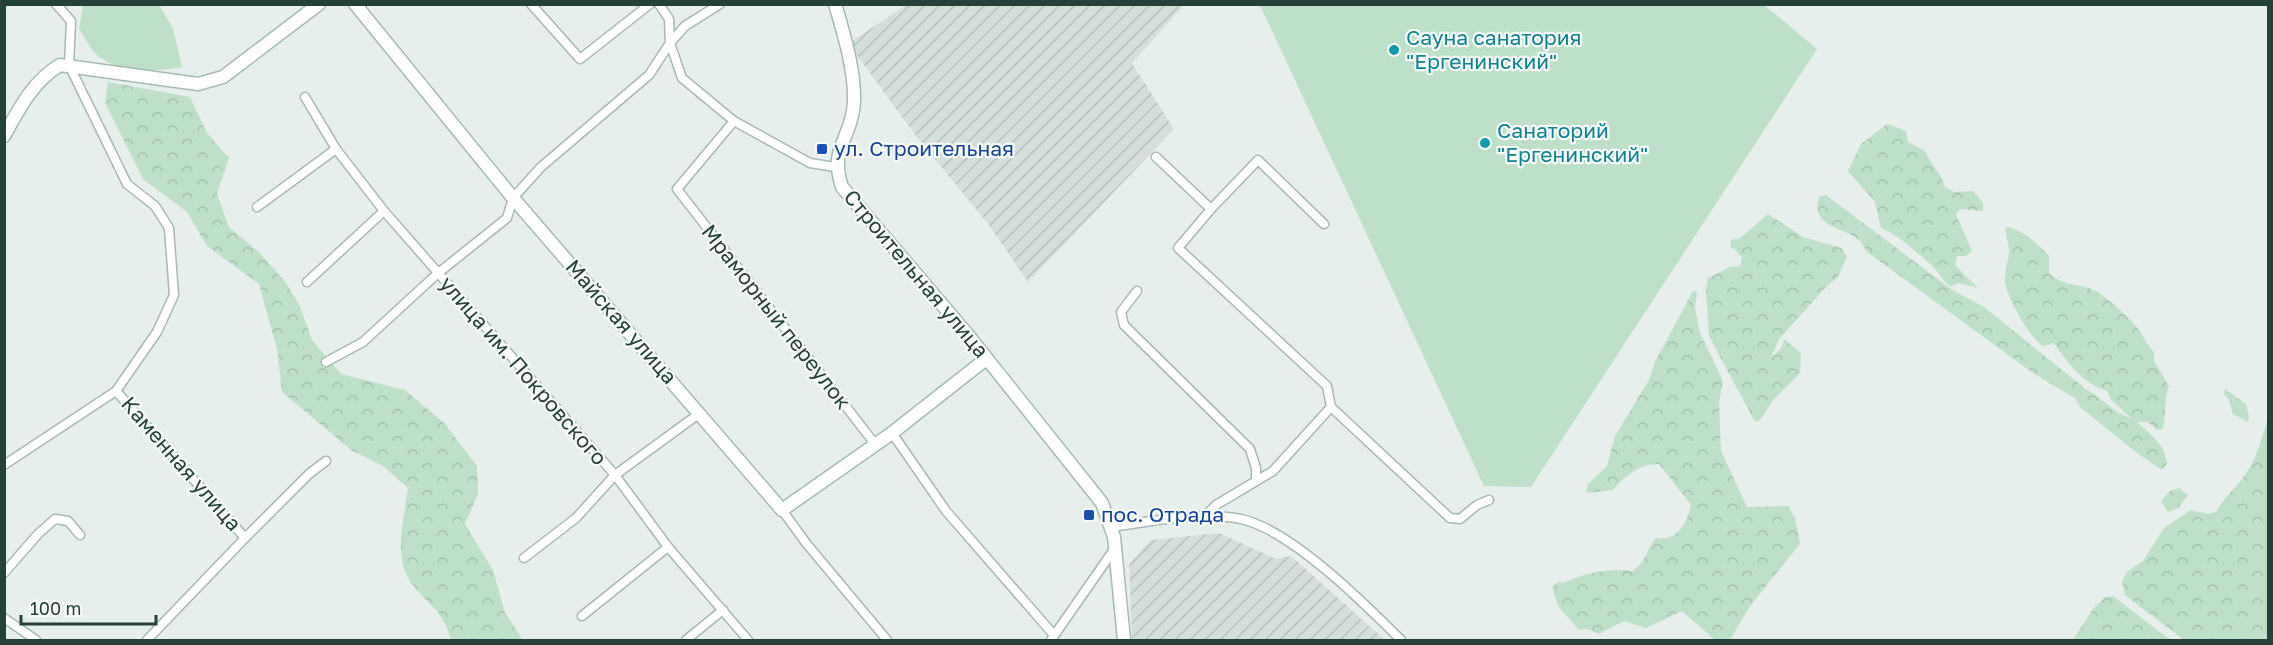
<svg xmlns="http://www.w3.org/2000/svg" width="2273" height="645" font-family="'Golos Text',sans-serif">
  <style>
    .industrial { fill: url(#industrial-furrows) }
    .forest { fill: url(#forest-crowns) }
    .park { fill: #bfe0c8 }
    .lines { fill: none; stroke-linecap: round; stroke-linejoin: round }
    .street-casing { stroke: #a8b8b2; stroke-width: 11 }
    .secondary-casing { stroke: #a4bbb3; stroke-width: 15 }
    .street { stroke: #fff; stroke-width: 8 }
    .secondary { stroke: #fff; stroke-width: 12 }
    .culture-dot { fill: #0f9aa8; stroke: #f7fbf9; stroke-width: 2 }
    .transit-dot { fill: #1a4fb4; stroke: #f7fbf9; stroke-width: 2 }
    .labels { text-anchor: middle; stroke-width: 4.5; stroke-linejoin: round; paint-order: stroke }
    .culture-label { font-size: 21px; fill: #0d838f; stroke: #f7fbf9; text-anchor: start }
    .transit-label { font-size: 21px; fill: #164399; stroke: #f7fbf9; text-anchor: start }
    .street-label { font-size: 21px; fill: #24423a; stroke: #f7fbf9 }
  </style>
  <defs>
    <pattern id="industrial-furrows" width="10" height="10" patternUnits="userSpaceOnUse" patternTransform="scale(1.5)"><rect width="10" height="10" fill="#d4dfda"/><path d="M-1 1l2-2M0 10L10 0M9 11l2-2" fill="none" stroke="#b6c1bc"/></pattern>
    <pattern id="forest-crowns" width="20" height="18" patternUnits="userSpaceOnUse" patternTransform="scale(1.5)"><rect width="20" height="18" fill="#bfe0c8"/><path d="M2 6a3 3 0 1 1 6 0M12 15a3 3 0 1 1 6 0" fill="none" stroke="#a4c1ad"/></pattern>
  </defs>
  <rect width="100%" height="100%" fill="#e6efeb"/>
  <g class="industrial">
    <polygon points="906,5 1184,5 1132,63 1174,129 1028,282 989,225 916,136 851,47 852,41"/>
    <polygon points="1219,533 1276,559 1291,556 1385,640 1132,640 1129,564 1151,540"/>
  </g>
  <g class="forest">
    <path d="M108 82 190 97 207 133 229 158 217 194 229 227 261 254 286 283 300 306 312 340 341 374 405 390 445 424 477 466 478 494 465 524 493 570 505 613 523 640H451C444 612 433 609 415 588 391 561 404 520 408 488L383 466 351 450 282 392 277 349 259 284 207 246 187 212 143 179 105 103Z"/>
    <path d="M1887 124 1906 131 1908 142 1925 151C1931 165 1941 173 1945 187L1954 192 1973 191 1983 203V211L1960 209 1956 214 1972 251 1966 256H1957L1955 265 1978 288 1958 283 1951 287C1941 279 1937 269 1928 262 1914 250 1897 234 1881 228L1875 202 1848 171 1861 144Z"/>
    <path d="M1826 195 1951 289 1984 307 2087 390C2103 399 2114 413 2131 418L2111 400 2107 391C2083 384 2067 362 2054 343L2043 346C2029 337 2008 299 2005 282 2004 271 2009 260 2009 250 2009 242 2005 235 2006 227 2021 228 2039 245 2049 256V273C2066 289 2080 281 2099 293 2109 299 2136 324 2142 334 2146 342 2148 346 2154 352V361L2169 386C2164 399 2166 415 2163 429L2157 430 2148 422H2137C2151 436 2165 443 2167 464L2162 470 2137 453 2080 407 2076 399 2033 373 1867 252C1865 249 1862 243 1859 240 1844 226 1810 228 1819 197Z"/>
    <polygon points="1768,214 1803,237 1841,248 1847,256 1838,277 1826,287 1779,339 1771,357 1781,349 1784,339 1801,353 1800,373 1774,399 1760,420 1755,422 1709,336 1706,290 1708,278 1730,267 1740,266 1742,258 1736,250 1730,247 1731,240 1740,238"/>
    <path d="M1693 291 1697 292 1695 308 1700 333 1723 381 1719 403 1721 451 1747 507 1788 506 1795 518 1800 544 1750 606 1730 640H1715L1682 611 1646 628 1624 621 1599 634 1587 629 1579 630 1558 606 1552 587 1558 582 1564 583C1578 575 1616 566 1632 572 1649 558 1644 553 1656 538 1677 542 1687 523 1691 505L1659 464C1638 464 1627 475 1613 490L1586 493 1588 484 1607 466 1615 436 1649 380 1655 362Z"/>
    <polygon points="2225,389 2246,404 2249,417 2248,422 2233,414 2229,400 2224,394"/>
    <path d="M2268 418V640H2184L2125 595 2122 581 2128 571 2143 561 2164 528 2191 510 2207 514 2216 512C2225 496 2235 489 2245 475 2257 458 2262 438 2268 418Z"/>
    <polygon points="2179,488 2188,495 2178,508 2168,512 2161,501 2170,491"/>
    <polygon points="2113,596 2165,636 2172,640 2073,640 2093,609 2105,597"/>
  </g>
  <g class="park">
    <path d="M83 5H159L173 28 182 67C159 72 113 73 95 53 89 46 84 36 79 29Z"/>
    <polygon points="1260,5 1764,5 1817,49 1531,487 1484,486"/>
  </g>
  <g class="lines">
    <g class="street-casing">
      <g id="street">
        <polyline points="531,4 580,59 650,4"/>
        <polyline points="659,4 669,19 670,43 682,78 734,121 810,163 835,167"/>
        <polyline points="305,97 336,149 384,211 615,475 668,547 748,640"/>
        <polyline points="734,121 677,189 875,444"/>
        <polyline points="1156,157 1211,209 1178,248 1327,386 1331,407 1450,518 1460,519 1477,505 1489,500"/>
        <polyline points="257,207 336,149"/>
        <polyline points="1211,209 1258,160 1324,224"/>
        <polyline points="307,282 384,211"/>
        <polyline points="1137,291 1121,312 1124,325 1250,449 1256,468 1256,481"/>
        <polyline points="326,362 363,342 437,274 507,218 513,198 541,167 649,75 670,43 685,26 720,4"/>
        <polyline points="116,391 245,538"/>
        <polyline points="892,433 946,511 1053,634"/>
        <polyline points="4,465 116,391 157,332 174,295 169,228 155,206 127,184 69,65 71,21 56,4"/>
        <polyline points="782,510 806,543 887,640"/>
        <polyline points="1204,517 1216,505 1273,471 1331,407"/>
        <path d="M1113 527C1154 521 1199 511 1241 519 1291 530 1364 603 1401 640"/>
        <polyline points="524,558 576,518 615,475 700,413"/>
        <polyline points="4,573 38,534 55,519 68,521 80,535"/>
        <polyline points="582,616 668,547"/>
        <polyline points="4,618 36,640"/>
        <polyline points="147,640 245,538 310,473 326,461"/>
        <polyline points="686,640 723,610"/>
        <polyline points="1051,640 1115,548"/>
      </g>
    </g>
    <g class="secondary-casing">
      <g id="secondary">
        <polyline points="355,4 513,198 782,510 892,433 986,359"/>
        <path d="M835 4C844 34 858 80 853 111 847 144 830 150 842 187L968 335 1102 503 1114 537 1124 640"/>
        <path d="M4 136C19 109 33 81 60 65L198 84 223 77 319 4"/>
      </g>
    </g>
    <use href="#street" class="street"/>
    <use href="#secondary" class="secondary"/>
  </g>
  <g class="culture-dot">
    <circle cx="1394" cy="50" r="6"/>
    <circle cx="1485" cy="143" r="6"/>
  </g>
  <g class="transit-dot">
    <rect x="816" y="143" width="12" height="12" rx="3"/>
    <rect x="1083" y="509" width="12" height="12" rx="3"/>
  </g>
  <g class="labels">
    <g class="culture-label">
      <text x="1406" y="45">Сауна санатория<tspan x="1406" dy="24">"Ергенинский"</tspan></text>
      <text x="1497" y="138">Санаторий<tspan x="1497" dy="24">"Ергенинский"</tspan></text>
    </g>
    <g class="transit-label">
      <text x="834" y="156">ул. Строительная</text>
      <text x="1101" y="522">пос. Отрада</text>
    </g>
    <g class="street-label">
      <text transform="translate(916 274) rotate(50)" y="7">Строительная улица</text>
      <text transform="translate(776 317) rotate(52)" y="7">Мраморный переулок</text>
      <text transform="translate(621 322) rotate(49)" y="7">Майская улица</text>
      <text transform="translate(523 371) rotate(49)" y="7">улица им. Покровского</text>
      <text transform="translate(181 464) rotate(49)" y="7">Каменная улица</text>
    </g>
  </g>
  <rect width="2273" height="645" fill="none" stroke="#24423a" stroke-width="12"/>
  <path d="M21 615v9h135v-9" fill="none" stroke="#24423a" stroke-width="3"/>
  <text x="30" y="615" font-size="18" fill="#24423a" stroke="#f7fbf9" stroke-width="4.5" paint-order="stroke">100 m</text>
</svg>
